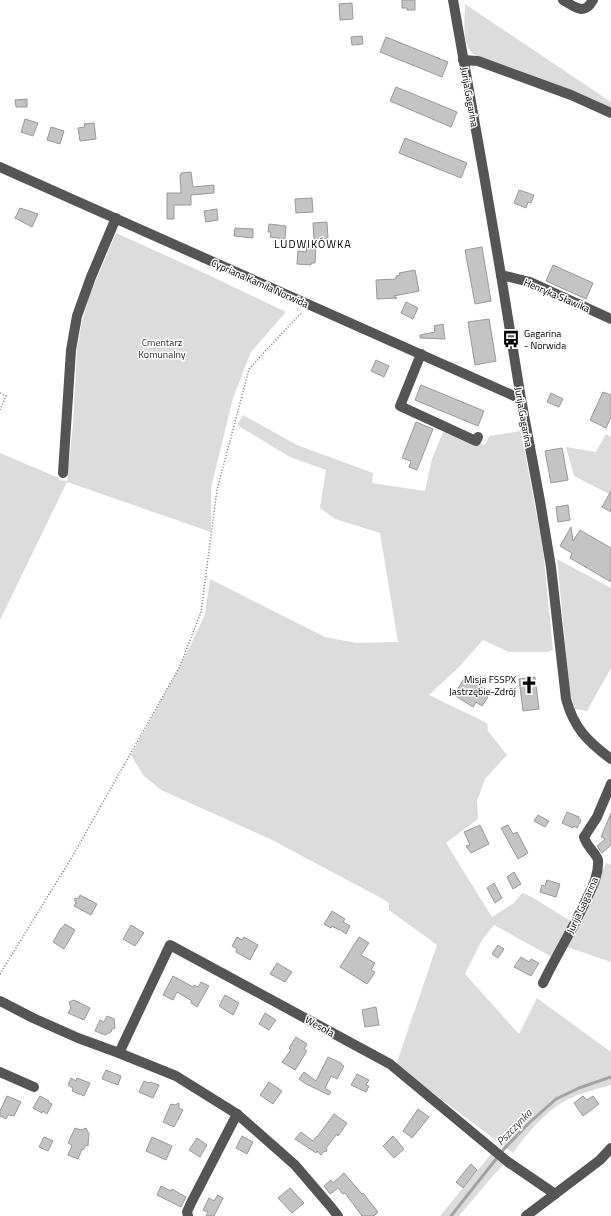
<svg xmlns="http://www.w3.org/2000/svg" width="611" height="1216" font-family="'Titillium Web',sans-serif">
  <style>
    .green { fill: #dcdcdc }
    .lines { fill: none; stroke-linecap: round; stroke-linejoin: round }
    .stream { stroke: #a3a3a3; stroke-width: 3 }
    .building { fill: #c4c4c4; stroke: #999 }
    .path { stroke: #777; stroke-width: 1.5; stroke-dasharray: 1 2; stroke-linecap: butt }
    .minor { stroke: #555; stroke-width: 10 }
    .labels { text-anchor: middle; stroke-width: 3; stroke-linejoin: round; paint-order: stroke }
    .street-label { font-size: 10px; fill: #000; stroke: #fff }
    .poi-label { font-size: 10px; fill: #000; stroke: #fff; text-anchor: start }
    .park-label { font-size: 10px; fill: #333; stroke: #fff }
    .neighbourhood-label { font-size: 11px; letter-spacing: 1px; fill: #000; stroke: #fff }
    .water-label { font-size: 11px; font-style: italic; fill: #444; stroke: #fff }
  </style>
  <rect width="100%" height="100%" fill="#fff"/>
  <g class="green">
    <path d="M465 4 611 102V109L601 104 473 54C461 42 465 20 465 4Z"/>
    <polygon points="116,233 198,270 286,312 251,352 233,398 211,488 211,532 67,482 0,620 0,453 59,478 59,480 67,481 73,425 77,349 82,322 89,297"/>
    <path d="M243 415 297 445 373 473 372 483 425 491 432 459 443 432 485 445 489 436 521 431 543 550 553 650 547 652H509L483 640 458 668 429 695 487 723 488 731 507 755 485 779 477 801 478 819 446 843 492 917 514 903 522 893 532 897 572 922 552 957 494 925 482 940 465 974 519 1034 537 998 611 1052V1085C593 1090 572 1095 557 1106 540 1118 524 1137 513 1153L396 1065 437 945 389 910V903L381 898 270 839 161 790 143 775 131 755 180 666 205 615 210 579 325 637 357 643 398 642 380 533 335 519 320 508 326 470 290 457 237 425Z"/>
    <polygon points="606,434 611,437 611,495 574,476 566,447 596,452"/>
    <polygon points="557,559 611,588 611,668 587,711 575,709 570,693"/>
    <polygon points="606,863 611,865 611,962 567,947"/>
    <polygon points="491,1154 504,1164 492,1177 459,1216 440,1216"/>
  </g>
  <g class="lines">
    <polyline class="stream" points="451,1216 504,1149 529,1123 556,1099 579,1088 611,1077"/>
  </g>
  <g class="building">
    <polygon points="402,0 415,0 415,10 407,10 407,8 402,8"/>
    <polygon points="352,3 353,19 340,20 339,4"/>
    <polygon points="362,36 363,44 352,45 351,37"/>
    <polygon points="386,37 448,62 442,77 380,52"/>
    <polygon points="396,87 457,112 451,127 390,101"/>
    <polygon points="27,99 27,107 16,107 15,100"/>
    <polygon points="25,119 38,123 33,136 21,132"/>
    <polygon points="94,123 96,139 80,141 78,128 85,127 84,124"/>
    <polygon points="51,127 64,131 60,144 47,140"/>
    <polygon points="405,138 467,163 461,178 399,153"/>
    <polygon points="191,172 193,187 214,185 214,193 191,195 191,205 174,205 174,219 167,219 167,193 181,193 180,175 181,175 181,173"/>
    <polygon points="519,190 534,195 531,203 528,202 526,208 514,203"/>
    <polygon points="312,198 313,212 296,213 295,199"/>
    <polygon points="20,208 38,214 32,227 15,218"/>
    <polygon points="217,209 218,220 206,222 204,211"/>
    <polygon points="327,222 328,238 314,239 313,223"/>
    <polygon points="269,224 286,226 285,239 270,237 271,232 268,232"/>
    <polygon points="235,228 253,229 253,238 234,236"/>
    <polygon points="307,245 316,246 315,263 311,263 311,265 297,264 298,251 306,252"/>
    <polygon points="482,247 491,301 475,304 465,250"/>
    <polygon points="553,265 593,283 586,299 546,281"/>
    <polygon points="415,270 419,291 394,296 397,298 377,299 376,280 396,279 396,276 400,275 399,273"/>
    <polygon points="406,302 418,308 413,319 401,313"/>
    <polygon points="489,319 496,361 475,365 468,322"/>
    <polygon points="443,324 445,339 420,338 420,335 435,332 434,326"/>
    <polygon points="376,360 389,366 384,377 371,371"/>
    <polygon points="421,385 484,411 478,426 415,400"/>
    <polygon points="603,392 611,395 611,417 606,428 590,420"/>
    <polygon points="551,393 563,399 559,407 547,402"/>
    <polygon points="416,422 433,429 417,470 409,467 411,461 402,458"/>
    <polygon points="562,448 568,480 551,483 545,451"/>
    <polygon points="611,491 611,512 602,507"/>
    <polygon points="568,505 570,520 558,522 556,507"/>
    <polygon points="571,527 573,541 580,530 611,548 611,582 570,558 572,553 560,546"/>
    <polygon points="465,677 484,689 482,693 488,697 482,706 476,702 473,707 454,695"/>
    <polygon points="535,677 539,709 523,711 519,679"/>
    <polygon points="567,812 579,817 578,818 581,820 577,828 574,826 573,828 562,823"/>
    <polygon points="611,813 611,845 602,853 597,846 605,839 601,837"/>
    <polygon points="538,815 549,821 545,827 534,821"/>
    <polygon points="480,825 489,844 471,853 466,846 470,845 464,832"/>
    <polygon points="508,825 513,834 517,832 528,853 518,859 501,828"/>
    <polygon points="514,872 521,884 513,889 507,877"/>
    <polygon points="547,880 560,884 556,897 540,892 542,885 545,886"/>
    <polygon points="494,883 502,898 495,903 487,888"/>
    <polygon points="80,895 97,904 91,915 74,906 76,903 74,899 79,898"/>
    <polygon points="332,911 345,919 343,922 350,926 346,934 339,929 339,930 332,926 331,928 324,924"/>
    <polygon points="65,924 75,930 64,949 53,942 61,928 62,928"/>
    <polygon points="131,925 144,933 135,946 123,939"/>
    <polygon points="237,937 242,940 244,937 258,945 250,960 236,952 237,949 232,946"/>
    <polygon points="359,937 369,943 361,955 375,963 371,970 375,972 367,984 340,967"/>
    <polygon points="498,945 504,949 498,958 492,954"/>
    <polygon points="521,957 529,962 531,959 539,963 531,976 514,967"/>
    <polygon points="277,963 292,972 285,982 270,974"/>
    <polygon points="173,976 193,987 194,985 198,987 201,982 209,986 197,1007 191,1003 192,1001 177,992 173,1000 163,995"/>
    <polygon points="225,995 239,1003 233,1015 219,1006"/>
    <polygon points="74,1000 90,1008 84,1020 68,1013 71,1008 69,1002"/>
    <polygon points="376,1007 379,1025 365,1027 362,1010"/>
    <polygon points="265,1013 276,1020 269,1030 259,1024"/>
    <polygon points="107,1016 114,1019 115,1028 112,1029 111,1032 105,1035 95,1031 100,1020 104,1022"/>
    <polygon points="296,1037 307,1044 304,1049 307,1051 295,1070 282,1062 291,1050 289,1048"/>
    <polygon points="328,1057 341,1063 341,1064 344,1066 337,1079 331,1076 325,1088 331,1092 329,1095 306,1084 299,1079 304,1072 316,1081"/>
    <polygon points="106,1070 121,1076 118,1085 102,1079"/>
    <polygon points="357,1074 369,1080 366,1085 369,1086 366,1092 351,1085"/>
    <polygon points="71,1078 76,1081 77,1078 90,1083 84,1096 72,1091 73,1088 68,1085"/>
    <polygon points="144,1081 149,1083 150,1082 159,1085 153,1098 139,1092"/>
    <polygon points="269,1082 282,1091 273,1104 260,1095"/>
    <polygon points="7,1096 21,1102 14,1116 8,1115 6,1119 0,1116 0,1111"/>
    <polygon points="40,1096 49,1101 48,1102 52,1104 47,1114 43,1111 42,1113 33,1108"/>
    <polygon points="583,1096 587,1100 593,1096 599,1104 583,1116 574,1103"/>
    <polygon points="179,1103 179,1108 183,1110 174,1127 163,1122 171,1104 175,1105"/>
    <polygon points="418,1109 429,1117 412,1138 403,1131"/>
    <polygon points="334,1114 347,1123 338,1136 337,1134 326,1148 327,1151 323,1152 321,1155 317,1151 316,1153 295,1139 301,1132 313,1141 317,1136 317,1137"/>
    <polygon points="75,1128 81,1130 86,1128 89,1134 88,1146 86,1145 83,1150 82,1149 78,1159 68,1155 72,1145 68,1143"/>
    <polygon points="242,1136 253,1142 247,1154 236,1148"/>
    <polygon points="393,1136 404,1149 394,1158 383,1146"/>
    <polygon points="44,1137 53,1141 48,1151 39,1147"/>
    <polygon points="152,1137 172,1146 166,1160 146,1151"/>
    <polygon points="197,1138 207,1145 200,1157 189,1150"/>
    <polygon points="471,1164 477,1170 463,1188 456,1182"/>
    <polygon points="344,1173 362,1194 363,1193 378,1212 374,1216 362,1216 345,1193 343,1194 338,1188 330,1194 324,1186 331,1180 333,1183"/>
    <polygon points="161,1186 171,1191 172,1189 186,1197 181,1207 157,1195"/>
    <polygon points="290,1188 304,1203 292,1213 278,1198"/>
    <polygon points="218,1195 223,1198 214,1216 206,1216 208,1212 203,1210 209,1198 214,1201"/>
  </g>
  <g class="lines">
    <g class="path">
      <polyline points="0,393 6,396 0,410"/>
      <polyline points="0,974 72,857 180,666 201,612 217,490 249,369 299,315 303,313"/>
    </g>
    <g class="minor">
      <path d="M453 0 485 181 501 275 521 399 540 501 551 567 566 699C574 728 587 741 611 759"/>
      <path d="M563 0C575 7 584 16 593 0"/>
      <polyline points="463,60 478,61 571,95 611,113"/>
      <polyline points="0,167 521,399"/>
      <polyline points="501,275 530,282 611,319"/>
      <polyline points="421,354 400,406 476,441 478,437"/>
      <polyline points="63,473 71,350 77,316 91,277 116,218"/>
      <path d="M543 983C557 954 574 927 587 898 593 886 599 874 598 860 597 854 586 846 584 837L597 817 611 784"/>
      <polyline points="0,1001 33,1018 78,1038 119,1053 176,1076 237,1114 295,1165 331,1207 338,1216"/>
      <polyline points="119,1053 170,945 390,1064 508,1162 555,1194"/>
      <polyline points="0,1072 34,1087"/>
      <polyline points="188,1216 187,1212 191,1203 237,1114"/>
      <polyline points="526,1216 600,1160 611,1148"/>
    </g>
  </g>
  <defs>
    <g id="bus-bare" transform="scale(1.38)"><path d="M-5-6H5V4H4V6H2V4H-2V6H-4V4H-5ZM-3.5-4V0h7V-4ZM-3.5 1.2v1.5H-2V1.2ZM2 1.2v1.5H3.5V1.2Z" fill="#000" stroke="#fff" stroke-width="2.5" paint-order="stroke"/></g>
    <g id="church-bare" transform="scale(1.38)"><path d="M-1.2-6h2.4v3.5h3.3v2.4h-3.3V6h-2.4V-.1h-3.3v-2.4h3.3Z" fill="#000" stroke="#fff" stroke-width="2.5" paint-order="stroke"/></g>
  </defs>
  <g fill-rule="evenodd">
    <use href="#bus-bare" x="511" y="339"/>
    <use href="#church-bare" x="529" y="685"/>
  </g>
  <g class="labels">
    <g class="street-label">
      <text transform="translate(470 97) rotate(80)" y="4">Jurija Gagarina</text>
      <text transform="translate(260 283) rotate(24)" y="4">Cypriana Kamila Norwida</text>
      <text transform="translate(557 295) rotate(23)" y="4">Henryka Sławika</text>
      <text transform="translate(524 417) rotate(80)" y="4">Jurija Gagarina</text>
      <text transform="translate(582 905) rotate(-65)" y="4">Jurija Gagarina</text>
      <text transform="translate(320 1026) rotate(29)" y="4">Wesoła</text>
    </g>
    <g class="poi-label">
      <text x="524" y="337">Gagarina<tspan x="524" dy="12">- Norwida</tspan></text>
      <text x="516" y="683" text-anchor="end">Misja FSSPX<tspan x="516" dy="12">Jastrzębie-Zdrój</tspan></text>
    </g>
    <g class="park-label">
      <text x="162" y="346">Cmentarz<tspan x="162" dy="12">Komunalny</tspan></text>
    </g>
    <g class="neighbourhood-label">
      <text x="313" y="248">LUDWIKÓWKA</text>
    </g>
    <g class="water-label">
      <text transform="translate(514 1127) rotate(-46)" y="4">Pszczynka</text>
    </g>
  </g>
</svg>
